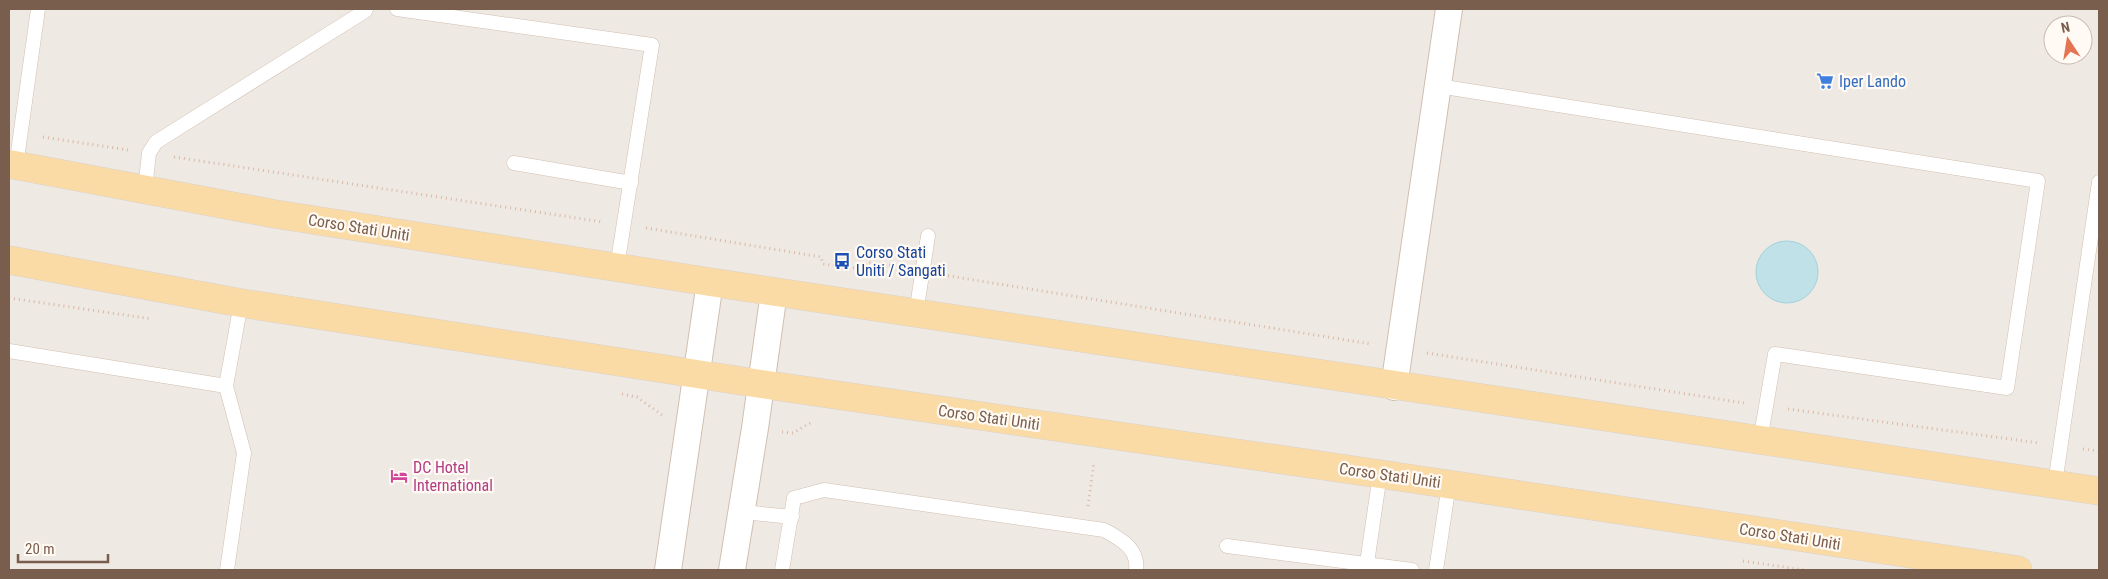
<svg xmlns="http://www.w3.org/2000/svg" width="2108" height="579" font-family="'Roboto Condensed',sans-serif">
  <style>
    .industrial { fill: #efe9e4; fill-rule: evenodd }
    .water { fill: #bfe1e7; stroke: #a5d1d9 }
    .lines { fill: none; stroke-linecap: round; stroke-linejoin: round }
    .service-casing { stroke: #d0bfb0; stroke-width: 15 }
    .minor-casing { stroke: #d0bfb0; stroke-width: 28 }
    .primary-casing { stroke: #d9d2cd; stroke-width: 29 }
    .path { stroke: #d8b9a5; stroke-width: 3; stroke-dasharray: 1 4; stroke-linecap: butt }
    .service { stroke: #fff; stroke-width: 14 }
    .minor { stroke: #fff; stroke-width: 26 }
    .primary { stroke: #fadba6; stroke-width: 28 }
    .labels { text-anchor: middle; stroke-width: 4.5; stroke-linejoin: round; paint-order: stroke }
    .shop-label { font-size: 16px; fill: #366cbe; stroke: #fffaf3; text-anchor: start }
    .street-label { font-size: 16px; fill: #795d4d; stroke: #fffaf3 }
    .transit-label { font-size: 16px; fill: #164399; stroke: #fffaf3; text-anchor: start }
    .hotel-label { font-size: 16px; fill: #b23c85; stroke: #fffaf3; text-anchor: start }
  </style>
  <rect width="100%" height="100%" fill="#fdf6ec"/>
  <path class="industrial" d="M9 9H2099V570H9ZM2053 25H2083V55H2053Z"/>
  <circle class="water" cx="1787" cy="272" r="31"/>
  <g class="lines">
    <g class="service-casing">
      <g id="service">
        <polyline points="397,9 652,45 617,267"/>
        <polyline points="1438,86 2038,181 2007,388 1775,354 1760,441"/>
        <polyline points="514,163 631,183"/>
        <polyline points="16,166 38,9"/>
        <polyline points="145,190 149,153 156,142 365,11 366,9"/>
        <polyline points="916,313 928,236"/>
        <polyline points="9,351 226,386 241,303"/>
        <polyline points="226,386 244,453 227,570"/>
        <polyline points="2055,484 2099,182"/>
        <polyline points="743,512 792,517"/>
        <polyline points="1227,546 1412,570"/>
        <path d="M782 570 794 498 824 490 1104 530C1120 539 1139 548 1136 570"/>
        <polyline points="1366,570 1380,474"/>
        <polyline points="1436,570 1449,484"/>
      </g>
    </g>
    <g class="minor-casing">
      <g id="minor">
        <polyline points="1394,387 1449,9"/>
        <polyline points="668,570 710,282"/>
        <polyline points="732,570 755,428 774,292"/>
      </g>
    </g>
    <g class="primary-casing">
      <g id="primary">
        <polyline points="9,164 275,214 710,282 2099,491"/>
        <polyline points="9,260 241,303 761,384 1380,474 2018,570"/>
      </g>
    </g>
    <g class="path">
      <polyline points="43,137 128,150"/>
      <polyline points="174,157 603,222"/>
      <polyline points="646,228 821,257 823,264 862,269 867,262 900,267"/>
      <polyline points="943,275 1371,344"/>
      <polyline points="9,298 152,319"/>
      <polyline points="1427,353 1744,403"/>
      <polyline points="622,394 637,397 662,415"/>
      <polyline points="1788,409 2039,443"/>
      <polyline points="782,432 793,433 812,422"/>
      <polyline points="2083,449 2099,451"/>
      <polyline points="1088,506 1094,462"/>
      <polyline points="1743,561 1805,570"/>
    </g>
    <use href="#service" class="service"/>
    <use href="#minor" class="minor"/>
    <use href="#primary" class="primary"/>
  </g>
  <defs>
    <g id="supermarket-bare" transform="scale(1.35)"><path d="M-6-5.5h2.5l.6 2H6L4.5 2H-2.5L-4.4-4H-6ZM-1.5 3.2a1.3 1.3 0 1 0 .1 0ZM3 3.2a1.3 1.3 0 1 0 .1 0Z" fill="#3f7fe0" stroke="#fffaf3" stroke-width="2.5" paint-order="stroke"/></g>
    <g id="bus-bare" transform="scale(1.35)"><path d="M-5-6H5V4H4V6H2V4H-2V6H-4V4H-5ZM-3.5-4V0h7V-4ZM-3.5 1.2v1.5H-2V1.2ZM2 1.2v1.5H3.5V1.2Z" fill="#1a4fb4" stroke="#fffaf3" stroke-width="2.5" paint-order="stroke"/></g>
    <g id="hotel-bare" transform="scale(1.35)"><path d="M-6-4.5h1.5V1H6V5H4.5V3h-9V5H-6ZM-4 0a1.8 1.8 0 1 1 3.6 0ZM.5 0V-2.5h3Q6-2.5 6 0Z" fill="#d1479c" stroke="#fffaf3" stroke-width="2.5" paint-order="stroke"/></g>
  </defs>
  <g fill-rule="evenodd">
    <use href="#supermarket-bare" x="1825" y="81"/>
    <use href="#bus-bare" x="842" y="261"/>
    <use href="#hotel-bare" x="399" y="476"/>
  </g>
  <g class="labels">
    <g class="shop-label">
      <text x="1839" y="87">Iper Lando</text>
    </g>
    <g class="street-label">
      <text transform="translate(359 227) rotate(9)" y="6">Corso Stati Uniti</text>
      <text transform="translate(989 417) rotate(8)" y="6">Corso Stati Uniti</text>
      <text transform="translate(1390 475) rotate(8)" y="6">Corso Stati Uniti</text>
      <text transform="translate(1790 536) rotate(9)" y="6">Corso Stati Uniti</text>
    </g>
    <g class="transit-label">
      <text x="856" y="258">Corso Stati<tspan x="856" dy="18">Uniti / Sangati</tspan></text>
    </g>
    <g class="hotel-label">
      <text x="413" y="473">DC Hotel<tspan x="413" dy="18">International</tspan></text>
    </g>
  </g>
  <rect width="2108" height="579" fill="none" stroke="#795d4d" stroke-width="20"/>
  <g transform="translate(2068 40) rotate(348)"><circle r="24" fill="#fffaf3" stroke="#c9bbb1"/>
  <path d="M0-4L9 19L0 12L-9 19Z" fill="#e57453"/>
  <text y="-8" font-size="14" font-weight="bold" text-anchor="middle" fill="#795d4d">N</text>
  </g>
  <path d="M18 554v8h90v-8" fill="none" stroke="#795d4d" stroke-width="2.5"/>
  <text x="25" y="554" font-size="15" fill="#795d4d" stroke="#fffaf3" stroke-width="4" paint-order="stroke">20 m</text>
</svg>
